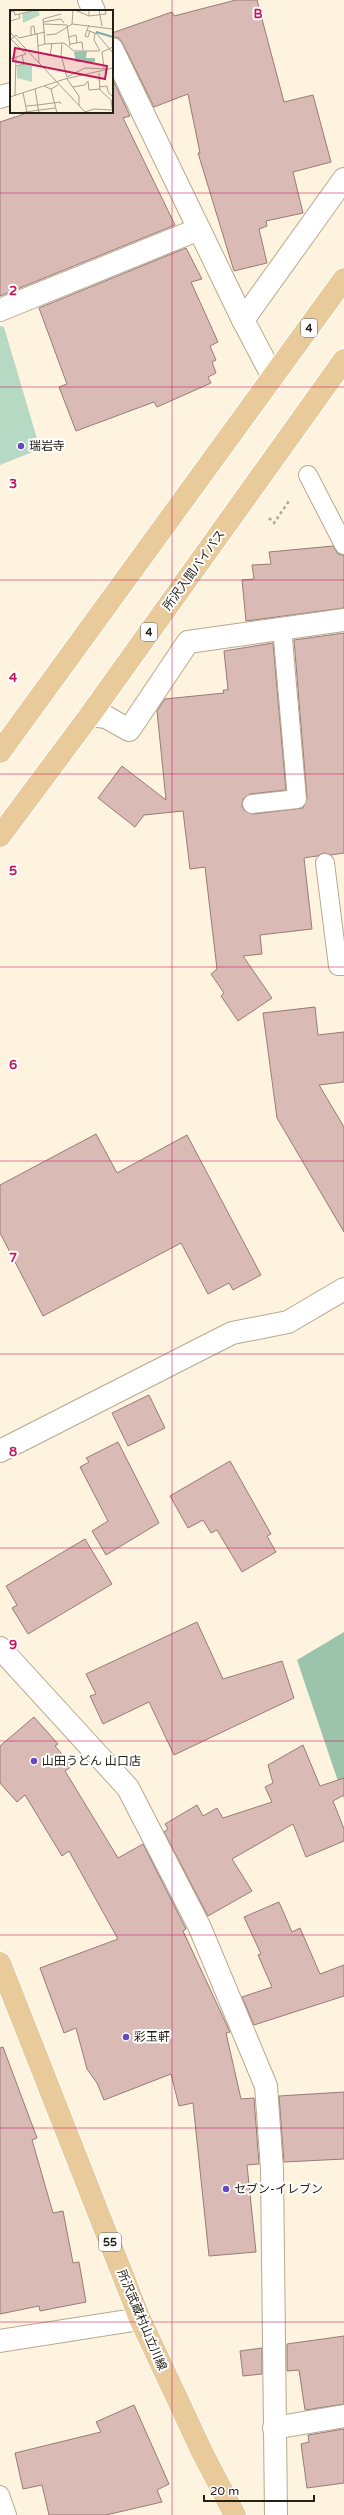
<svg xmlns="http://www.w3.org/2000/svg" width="344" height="2515" font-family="'Varela Round','Noto Sans JP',sans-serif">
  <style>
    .green { fill: #b5d9c3 }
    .forest { fill: #9cc4ac }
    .building { fill: #dabab5; stroke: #997b77 }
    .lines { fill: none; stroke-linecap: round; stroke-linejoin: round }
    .service-casing { stroke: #b6a990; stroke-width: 20 }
    .minor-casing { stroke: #b6a990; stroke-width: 24 }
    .primary-casing { stroke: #fff; stroke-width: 24 }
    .path { stroke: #b2a998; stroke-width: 2.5; stroke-dasharray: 3 3; stroke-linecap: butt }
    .service { stroke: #fff; stroke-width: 18 }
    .minor { stroke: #fff; stroke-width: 22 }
    .primary { stroke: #e9cb9b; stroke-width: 22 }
    .grid { fill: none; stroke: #c2185b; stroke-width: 1; stroke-opacity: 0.55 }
    .poi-dot { fill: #6749c2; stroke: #fff; stroke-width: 1.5 }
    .labels { text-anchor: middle; stroke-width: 4; stroke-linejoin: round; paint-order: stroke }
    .shield { fill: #fff; stroke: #66635c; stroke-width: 1 }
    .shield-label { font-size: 11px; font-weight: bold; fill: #252016 }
    .poi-label { font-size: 12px; fill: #252016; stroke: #fff; text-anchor: start }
    .street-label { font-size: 12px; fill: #252016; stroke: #fff }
    .inset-river { fill: none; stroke: #78a9b5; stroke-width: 2 }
    .inset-road { fill: none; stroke: #a79f8e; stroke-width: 1 }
    .view { fill: #c2185b; fill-opacity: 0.15; stroke: #c2185b; stroke-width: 2 }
    .inset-edge { fill: none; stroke: #252016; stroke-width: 2 }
    .grid-label { font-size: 13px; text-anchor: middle; font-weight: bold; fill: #c2185b; stroke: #fff; stroke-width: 4; stroke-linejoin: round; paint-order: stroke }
  </style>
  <rect width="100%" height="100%" fill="#fef3de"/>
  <polygon class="green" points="0,326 4,327 40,449 0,465"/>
  <polygon class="forest" points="344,1632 344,1799 297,1660"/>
  <g class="building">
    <polygon points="236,0 257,0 284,102 313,95 331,162 293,172 303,213 266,221 267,226 259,229 267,263 234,271 198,153 200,153 188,94 154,107 123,44 119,38 112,37 112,33 172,12 174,16"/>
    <polygon points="112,78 130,116 123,118 175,225 0,296 0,122 30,112 112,112"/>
    <polygon points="186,248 202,279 191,282 218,342 210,346 216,360 212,362 216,373 208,377 211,383 157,407 154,402 76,431 59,387 67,384 39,308"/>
    <polygon points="333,546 338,554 344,555 344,608 246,621 242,580 254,579 252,565 271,564 269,552"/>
    <polygon points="344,633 344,853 331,855 324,853 317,856 304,858 312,929 260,935 262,954 243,956 272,998 238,1021 221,996 224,993 211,974 217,969 205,867 190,869 183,811 144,815 135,827 98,798 122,766 166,800 157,711 165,699 224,693 223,690 228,690 224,651 273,643 286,790 250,794 243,799 242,806 244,810 253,814 303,808 307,798 294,640"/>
    <polygon points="315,1007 318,1035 344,1032 344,1082 319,1085 344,1127 344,1232 277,1118 263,1013"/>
    <polygon points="96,1134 117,1173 187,1135 261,1275 233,1290 229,1283 208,1294 181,1243 43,1316 0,1233 0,1185"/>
    <polygon points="149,1395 165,1428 128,1446 112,1413"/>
    <polygon points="118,1442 159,1523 106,1555 92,1531 108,1521 80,1467 89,1462 86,1458"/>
    <polygon points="230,1461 271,1534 267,1536 276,1552 242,1572 217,1530 211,1533 203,1520 188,1528 170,1496"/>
    <polygon points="85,1539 112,1584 28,1634 12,1608 17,1605 6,1586"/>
    <polygon points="197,1622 223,1679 282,1661 294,1698 174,1755 149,1702 103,1724 90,1696 96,1694 86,1674"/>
    <polygon points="34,1717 58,1744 55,1746 72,1766 65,1771 118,1858 143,1844 186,1929 183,1931 230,2032 226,2033 241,2099 254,2098 259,2164 247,2165 256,2252 209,2256 193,2103 179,2106 171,2074 104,2100 97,2083 87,2069 76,2028 64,2033 40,1968 118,1939 69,1851 62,1856 25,1795 17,1802 0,1783 0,1746"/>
    <polygon points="303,1745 320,1786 344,1778 344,1795 333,1801 344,1829 344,1841 306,1857 293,1824 232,1859 252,1891 208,1916 164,1832 168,1829 165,1824 197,1805 203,1816 217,1808 223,1818 272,1802 265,1787 273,1783 268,1765"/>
    <polygon points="279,1902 292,1932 300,1928 320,1974 344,1965 344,1996 254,2025 242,1997 272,1987 258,1955 261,1954 244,1917"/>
    <polygon points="3,2047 37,2138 32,2140 53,2213 63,2211 73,2263 79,2262 86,2302 40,2311 39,2306 0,2314 0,2048"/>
    <polygon points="344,2092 344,2159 284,2162 279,2096"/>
    <polygon points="344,2336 344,2404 305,2410 299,2370 287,2371 287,2344"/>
    <polygon points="262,2348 262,2374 243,2376 240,2351"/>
    <polygon points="134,2405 169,2484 157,2490 162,2502 106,2515 49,2515 42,2485 23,2489 15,2453 101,2432 96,2422"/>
    <polygon points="344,2429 344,2483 307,2488 301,2444 309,2442 308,2435"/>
  </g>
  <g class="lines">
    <g class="service-casing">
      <g id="service">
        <polyline points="308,475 344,545"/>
        <polyline points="252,804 297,799 282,628"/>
        <polyline points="325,863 338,966 344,966"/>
        <polyline points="0,2495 7,2515"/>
      </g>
    </g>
    <g class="minor-casing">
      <g id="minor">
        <polyline points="89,0 94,11"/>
        <polyline points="112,49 243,320 273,377"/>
        <polyline points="0,97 11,94"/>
        <polyline points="0,310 199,229"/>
        <polyline points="243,320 344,179"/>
        <polyline points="90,715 106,717 129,730 188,642 344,620"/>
        <polyline points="0,1451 232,1333 288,1322 344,1289"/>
        <polyline points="0,1648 128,1788 200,1928 266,2086 272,2169 276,2515"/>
        <polyline points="0,2341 140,2319"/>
        <polyline points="274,2428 344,2416"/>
      </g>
    </g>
    <g class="primary-casing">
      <g id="primary">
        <polyline points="0,752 344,279"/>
        <polyline points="0,836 90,715 344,360"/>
        <polyline points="0,1963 140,2319 203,2454 235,2515"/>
      </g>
    </g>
    <polyline class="path" points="269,518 274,523 289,501"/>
    <use href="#service" class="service"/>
    <use href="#minor" class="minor"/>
    <use href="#primary" class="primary"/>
  </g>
  <path class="grid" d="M172 0V2515M0 193H344M0 387H344M0 580H344M0 774H344M0 967H344M0 1161H344M0 1354H344M0 1548H344M0 1741H344M0 1935H344M0 2128H344M0 2322H344"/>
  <g class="poi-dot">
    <circle cx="21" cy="446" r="4"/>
    <circle cx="34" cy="1761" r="4"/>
    <circle cx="126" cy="2037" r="4"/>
    <circle cx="226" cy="2189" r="4"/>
  </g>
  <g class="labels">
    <g class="shield">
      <rect x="301" y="319" width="16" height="18" rx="3"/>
      <rect x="141" y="623" width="16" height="18" rx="3"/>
      <rect x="99" y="2233" width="22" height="18" rx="3"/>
    </g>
    <g class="shield-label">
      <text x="309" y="332">4</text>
      <text x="149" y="636">4</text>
      <text x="110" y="2246">55</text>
    </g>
    <g class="poi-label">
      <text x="29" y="450">瑞岩寺</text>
      <text x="42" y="1765">山田うどん 山口店</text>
      <text x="134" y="2041">彩玉軒</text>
      <text x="234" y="2193">セブン-イレブン</text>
    </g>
    <g class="street-label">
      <text transform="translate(194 570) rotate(-54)" y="4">所沢入間バイパス</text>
      <text transform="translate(142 2320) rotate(67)" y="4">所沢武蔵村山立川線</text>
    </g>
  </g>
  <g transform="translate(10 10)">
    <rect width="103" height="103" fill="#fef3de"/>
    <path d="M28 0 30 5 13 13 12 4ZM15 53 22 56V72L7 68V57Z" fill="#b5d9c3"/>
    <path d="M77 41 76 48H85V52H66L64 42Z" fill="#9cc4ac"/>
    <path class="inset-river" d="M86 22 103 27"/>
    <path class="inset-road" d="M65 0 79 6M79 0V6L96 4 95 0M89 0 92 16M0 2 4 1 5 5 26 0M0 11 10 8 9 4M33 12 51 9 54 13M34 14 57 15M62 14 63 0M57 15 60 36M79 15 77 20 87 24 103 43M77 20 75 26 78 27 80 21M0 22 76 103M27 23 28 36M85 23 84 30 90 41M21 25V17L24 16 25 24M36 25 46 24 62 14 103 19M59 27 66 25 67 33M1 29 16 44M0 30 6 25 9 28 35 22M52 33 51 45 57 67M35 34 54 33 64 41H89M60 34 72 32 73 40M37 45 40 46 42 33M0 49 16 44M29 53 28 36 35 34 33 9 51 4M6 56 14 54 12 45M94 58 92 42 103 37M89 63 90 80 103 92M57 67 75 58 97 59M57 69 69 86V96M34 76 41 79 48 75M63 77 75 75 78 71 79 80 90 79M89 77 97 76 98 82 103 87M25 79 29 103M41 79 47 103M13 83 17 102M5 86 6 47M0 87 55 69 103 58M101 91 103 103M28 95 50 92 51 94M16 96 28 95M75 102 84 99 102 100M8 103 45 98"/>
    <path class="view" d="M5 38 97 56 95 69 3 51Z"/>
    <rect width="103" height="103" class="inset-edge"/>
  </g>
  <g class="grid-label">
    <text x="258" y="18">B</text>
    <text x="13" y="295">2</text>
    <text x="13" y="488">3</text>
    <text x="13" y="682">4</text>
    <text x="13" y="875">5</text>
    <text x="13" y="1069">6</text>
    <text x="13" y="1262">7</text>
    <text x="13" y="1456">8</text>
    <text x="13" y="1649">9</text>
  </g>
  <path d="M204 2495v6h110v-6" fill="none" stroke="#252016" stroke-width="2"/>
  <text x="210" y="2495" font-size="12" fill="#252016" stroke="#ffffff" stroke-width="3" paint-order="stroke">20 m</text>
</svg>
